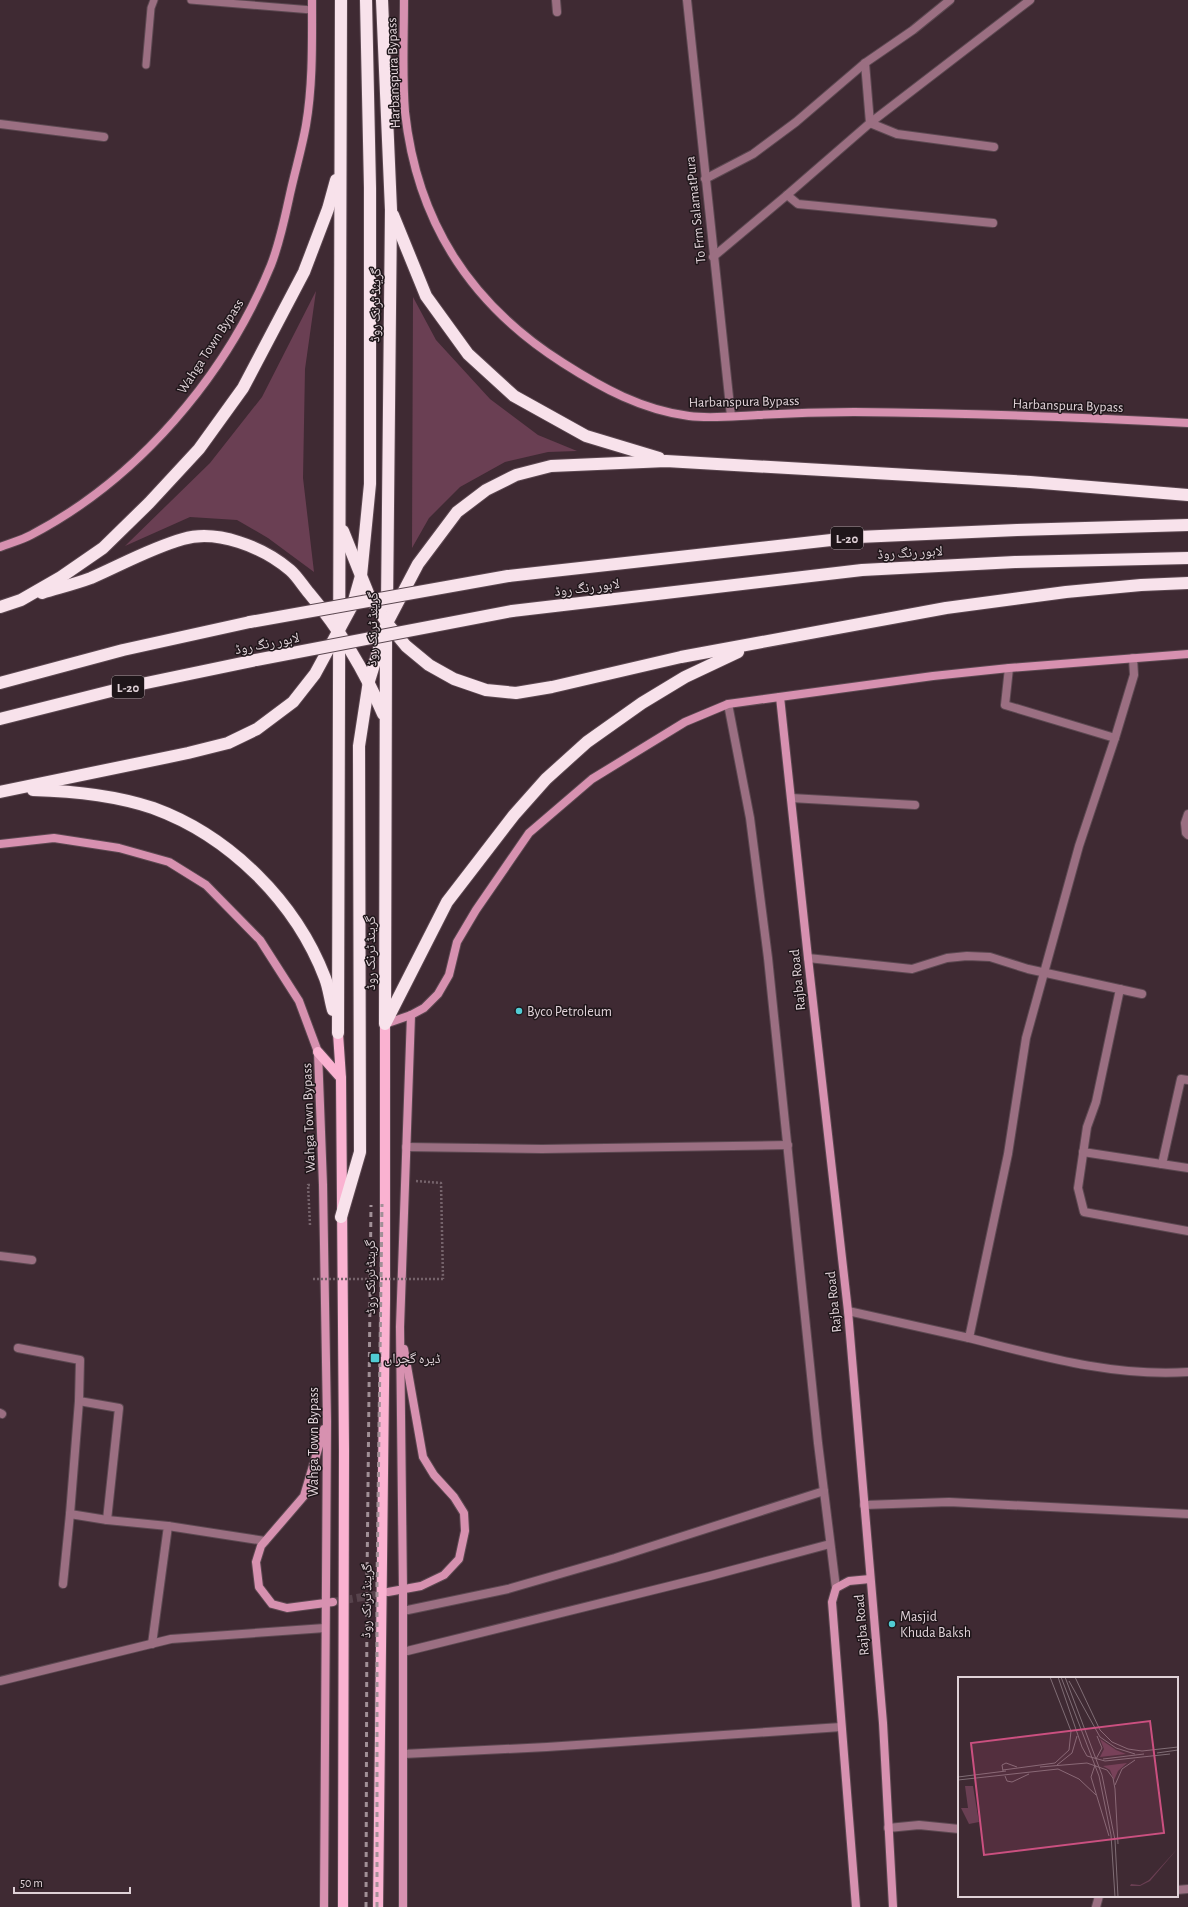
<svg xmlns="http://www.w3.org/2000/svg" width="1188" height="1907" font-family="'Alegreya Sans','Noto Naskh Arabic',sans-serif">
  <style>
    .green { fill: #6a3f53 }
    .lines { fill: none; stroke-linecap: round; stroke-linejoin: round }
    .secondary-tunnel { stroke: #57434c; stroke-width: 8; stroke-dasharray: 8 4; stroke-linecap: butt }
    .lane-casing { stroke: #5c4851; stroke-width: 9 }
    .street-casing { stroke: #5c4851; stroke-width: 10 }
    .secondary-casing { stroke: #5c4851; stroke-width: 10 }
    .primary-casing { stroke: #5c4851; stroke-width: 12 }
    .highway-casing { stroke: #5c4851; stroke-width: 14 }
    .path { stroke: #75636b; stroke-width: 2.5; stroke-dasharray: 2 2; stroke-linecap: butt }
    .lane { stroke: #9b6f82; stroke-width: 7 }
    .street { stroke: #9b6f82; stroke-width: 8 }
    .secondary { stroke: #d791b0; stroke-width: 8 }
    .primary { stroke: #fab2d1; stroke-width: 10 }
    .highway { stroke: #f8e2eb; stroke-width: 12 }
    .rail { stroke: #a19097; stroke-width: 3; stroke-dasharray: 5 5; stroke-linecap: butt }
    .highway-bridge-casing { stroke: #5c4851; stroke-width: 14; stroke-linecap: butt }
    .path-bridge { stroke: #75636b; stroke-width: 2.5; stroke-dasharray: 2 2; stroke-linecap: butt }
    .highway-bridge { stroke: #f8e2eb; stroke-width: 12 }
    .poi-dot { fill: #51ccd4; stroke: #1f161a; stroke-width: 1.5 }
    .labels { text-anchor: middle; stroke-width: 3; stroke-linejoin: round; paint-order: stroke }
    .shield { fill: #1f161a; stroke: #a69a9f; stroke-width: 1 }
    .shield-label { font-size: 13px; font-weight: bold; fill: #e0d2d8 }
    .street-label { font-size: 14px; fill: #e0d2d8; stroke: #1f161a }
    .poi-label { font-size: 14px; fill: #e0d2d8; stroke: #1f161a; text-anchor: start }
    .inset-road { fill: none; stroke: #7f6d75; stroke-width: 1 }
    .view { fill: #cb5080; fill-opacity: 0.15; stroke: #cb5080; stroke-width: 2 }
    .inset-edge { fill: none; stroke: #e0d2d8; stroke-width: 2 }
  </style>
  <rect width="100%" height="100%" fill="#3f2a33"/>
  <g class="green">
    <polygon points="316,291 305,369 303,478 314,572 268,538 237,520 190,517 125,546 210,463 262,397"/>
    <polygon points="413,297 436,340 490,399 538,435 577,451 548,452 505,462 460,487 429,518 412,548"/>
  </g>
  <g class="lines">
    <polyline class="secondary-tunnel" points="333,1602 386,1593"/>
    <g class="lane-casing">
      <g id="lane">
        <polyline points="191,0 312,10"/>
        <polyline points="146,65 151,8 154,0"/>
      </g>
    </g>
    <g class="street-casing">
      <g id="street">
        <polyline points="556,0 557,12"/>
        <polyline points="687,0 731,416"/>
        <polyline points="865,63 870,123 897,134 994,147"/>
        <polyline points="0,124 104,137"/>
        <polyline points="705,179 753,154 796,122 865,63 913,30 950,0"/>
        <polyline points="993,223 798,204 787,195 870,123 1030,0"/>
        <polyline points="713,257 787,195"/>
        <polyline points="1009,668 1005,705 1115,738"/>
        <polyline points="728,704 750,818 768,958 818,1443 836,1588"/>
        <polyline points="791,798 915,805"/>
        <polyline points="1188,814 1185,823 1186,833 1188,835"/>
        <polyline points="808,958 912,969 947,958 967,956 990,957 1028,969 1142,994"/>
        <polyline points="1120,989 1096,1102 1087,1127 1078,1188 1084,1212 1188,1231"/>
        <polyline points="406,1147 542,1149 788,1145"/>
        <polyline points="1083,1152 1188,1168"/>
        <polyline points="1162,1164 1181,1079 1188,1080"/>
        <polyline points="0,1256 32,1260"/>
        <polyline points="848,1311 969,1338 1008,1154 1026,1038 1079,846 1115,738 1134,675 1133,658"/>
        <path d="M969 1338C1041 1356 1113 1377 1188 1372"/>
        <polyline points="18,1348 80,1360 79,1401 70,1514"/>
        <polyline points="79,1401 119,1408 107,1520"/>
        <polyline points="0,1413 2,1414"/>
        <polyline points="864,1505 949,1502 1188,1514"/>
        <polyline points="168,1526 265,1541"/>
        <polyline points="63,1584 70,1514 107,1520 168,1526 152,1644"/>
        <polyline points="403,1611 508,1589 615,1558 824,1491"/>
        <polyline points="403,1652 710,1576 830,1544"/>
        <polyline points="0,1681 171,1639 325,1628"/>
        <polyline points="403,1754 547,1747 841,1727"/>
        <polyline points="888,1828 919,1825 959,1829"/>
        <polyline points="1177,1890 1188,1889"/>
        <polyline points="1096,1907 1099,1896"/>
      </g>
    </g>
    <g class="secondary-casing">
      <g id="secondary">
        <path d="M404 0C404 37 402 75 405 112 417 222 470 304 563 363 602 388 642 410 689 416 711 419 735 416 758 415 790 413 822 412 854 412 965 413 1077 417 1188 423"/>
        <path d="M0 547C10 543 22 540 31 535 138 479 226 376 271 265 280 242 285 217 290 194 295 171 302 148 306 125 313 84 312 41 312 0"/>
        <polyline points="780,697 808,958 848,1311 883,1723 893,1907"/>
        <polyline points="0,844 54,838 119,848 169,862 206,885 260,940 299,1001 318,1052 323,1185 327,1421 324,1907"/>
        <polyline points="385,1024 411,1015 424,1008 438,994 449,975 457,942 476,910 529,833 592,779 685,722 728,704 933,676 1009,668 1188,654"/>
        <polyline points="324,1429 304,1496 261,1546 256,1562 259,1587 272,1604 287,1608 333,1602"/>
        <polyline points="388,1592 421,1586 444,1575 459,1559 465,1531 464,1513 454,1497 434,1475 423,1457 404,1349"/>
        <polyline points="403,1907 403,1591 400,1327 411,1015"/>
        <polyline points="856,1907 832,1602 836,1588 849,1581 870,1579"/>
      </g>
    </g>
    <g class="primary-casing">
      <g id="primary">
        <polyline points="338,1033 341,1078 344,1450 343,1907"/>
        <polyline points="318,1052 341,1078"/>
        <polyline points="378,1907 385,1300 385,1024"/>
      </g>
    </g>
    <g class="highway-casing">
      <g id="highway">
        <polyline points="382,0 391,210 387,606"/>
        <polyline points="393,215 426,296 468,354 514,396 586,436 659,458"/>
        <polyline points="343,531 370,598 387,623 406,646 429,665 454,679 486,690 516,693 552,687 681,657 946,608 1066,592 1141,585 1188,583"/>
        <polyline points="508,576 858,537 1017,530 1188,525"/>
        <path d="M42 593C58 588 75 584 91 578 121 565 151 548 183 539 217 529 263 547 290 570 297 576 303 586 309 593 341 631 364 669 383 714"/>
        <polyline points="0,607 21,600 61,577 103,548 149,503 199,449 243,388 304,272 328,209 336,180"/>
        <polyline points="512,611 862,570 1015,562 1188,558"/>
        <polyline points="0,683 123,650 250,622"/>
        <polyline points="0,719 127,687 256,660"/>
        <path d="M33 790C74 791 114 795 153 808 230 836 296 902 325 978 329 988 330 1000 333 1010"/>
        <polyline points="0,792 188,753 228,743 257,729 293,702 315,674 353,604 361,576 370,484 370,188 366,0"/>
        <polyline points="386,1022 447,902 514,815 546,779 587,742 642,703 685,677 738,652"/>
        <polyline points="385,1024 386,637"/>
        <polyline points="338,1033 341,0"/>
        <polyline points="341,1217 360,1152 359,746 369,681 387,623 418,564 457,512 486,490 516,475 551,466 666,461 1030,482 1188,495"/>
      </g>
    </g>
    <g class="path">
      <polyline points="416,1181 441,1183 443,1279"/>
      <polyline points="310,1225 308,1185 312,1185"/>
    </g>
    <use href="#lane" class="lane"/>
    <use href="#street" class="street"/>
    <use href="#secondary" class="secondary"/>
    <use href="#primary" class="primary"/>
    <use href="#highway" class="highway"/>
    <g class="rail">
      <polyline points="366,1907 367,1581 371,1205"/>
      <polyline points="377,1907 377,1581 382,1204"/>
    </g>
    <g class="highway-bridge-casing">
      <g id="highway-bridge">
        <polyline points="250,622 508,576"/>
        <polyline points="256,660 512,611"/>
      </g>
    </g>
    <polyline class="path-bridge" points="313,1279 443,1279"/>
    <use href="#highway-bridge" class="highway-bridge"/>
  </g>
  <g class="poi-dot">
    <circle cx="519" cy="1011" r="4"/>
    <rect x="370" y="1353" width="10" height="10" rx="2"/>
    <circle cx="892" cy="1624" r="4"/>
  </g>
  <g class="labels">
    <g class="shield">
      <rect x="831" y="527" width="32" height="22" rx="3"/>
      <rect x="112" y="676" width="32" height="22" rx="3"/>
    </g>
    <g class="shield-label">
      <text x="847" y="543">L-20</text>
      <text x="128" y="692">L-20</text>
    </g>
    <g class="street-label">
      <text transform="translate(393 73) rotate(-92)" y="5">Harbanspura Bypass</text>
      <text transform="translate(695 210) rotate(-96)" y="5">To Frm SalamatPura</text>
      <text transform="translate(375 305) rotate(-89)" y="5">گرینڈ ٹرنک روڈ</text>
      <text transform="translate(210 346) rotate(-57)" y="5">Wahga Town Bypass</text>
      <text transform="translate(744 401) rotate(-1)" y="5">Harbanspura Bypass</text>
      <text transform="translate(1068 405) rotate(2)" y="5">Harbanspura Bypass</text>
      <text transform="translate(910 552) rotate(-3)" y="5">لاہور رنگ روڈ</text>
      <text transform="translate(587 587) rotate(-7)" y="5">لاہور رنگ روڈ</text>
      <text transform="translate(372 629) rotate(-89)" y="5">گرینڈ ٹرنک روڈ</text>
      <text transform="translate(267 643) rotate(-11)" y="5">لاہور رنگ روڈ</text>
      <text transform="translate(370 953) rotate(-90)" y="5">گرینڈ ٹرنک روڈ</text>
      <text transform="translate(797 980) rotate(-96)" y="5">Rajba Road</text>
      <text transform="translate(308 1118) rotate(-92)" y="5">Wahga Town Bypass</text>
      <text transform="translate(370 1277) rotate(-90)" y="5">گرینڈ ٹرنک روڈ</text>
      <text transform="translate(833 1302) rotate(-96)" y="5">Rajba Road</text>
      <text transform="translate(313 1442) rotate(-90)" y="5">Wahga Town Bypass</text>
      <text transform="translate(366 1601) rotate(-89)" y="5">گرینڈ ٹرنک روڈ</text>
      <text transform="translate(861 1625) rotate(-95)" y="5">Rajba Road</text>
    </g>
    <g class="poi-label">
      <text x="527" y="1016">Byco Petroleum</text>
      <text x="384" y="1363">ڈیرہ گجراں</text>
      <text x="900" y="1621">Masjid<tspan x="900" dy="16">Khuda Baksh</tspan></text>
    </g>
  </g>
  <g transform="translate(958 1677)">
    <rect width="220" height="220" fill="#3f2a33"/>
    <path d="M142 62 158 73 168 77 142 80 146 72ZM169 86 160 94 156 103 152 93 145 89ZM7 109H15L21 145 11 147 3 131H10ZM220 171 192 204 182 209H172L173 207 182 208 191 203Z" fill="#6a3f53"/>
    <path class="inset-road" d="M100 0 124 70 129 79 147 84 212 77M103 0 141 99 153 158 157 220M107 0 144 98 157 163 160 220M117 0 142 53 154 65 170 72 184 74 220 70M111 4 142 60 158 71 177 77M199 76 220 73M138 82 144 71 139 59M145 82 186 77M99 88 114 76 119 59M137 88 133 100 151 159M82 90 129 86 149 93 155 101 157 112 160 167M100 92 121 102 138 118M45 93 97 86 111 73 113 54 92 0M45 94 44 88 48 86 59 90M47 99 49 104 54 105 71 97M0 100 48 94M0 103 100 92M157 108 164 92 177 83"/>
    <path class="view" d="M192 44 206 156 26 178 13 66Z"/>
    <rect width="220" height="220" class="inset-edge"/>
  </g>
  <path d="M14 1887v6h116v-6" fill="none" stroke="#e0d2d8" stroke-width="2"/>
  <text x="20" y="1887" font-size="12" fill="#e0d2d8" stroke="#1f161a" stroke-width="3" paint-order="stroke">50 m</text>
</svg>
